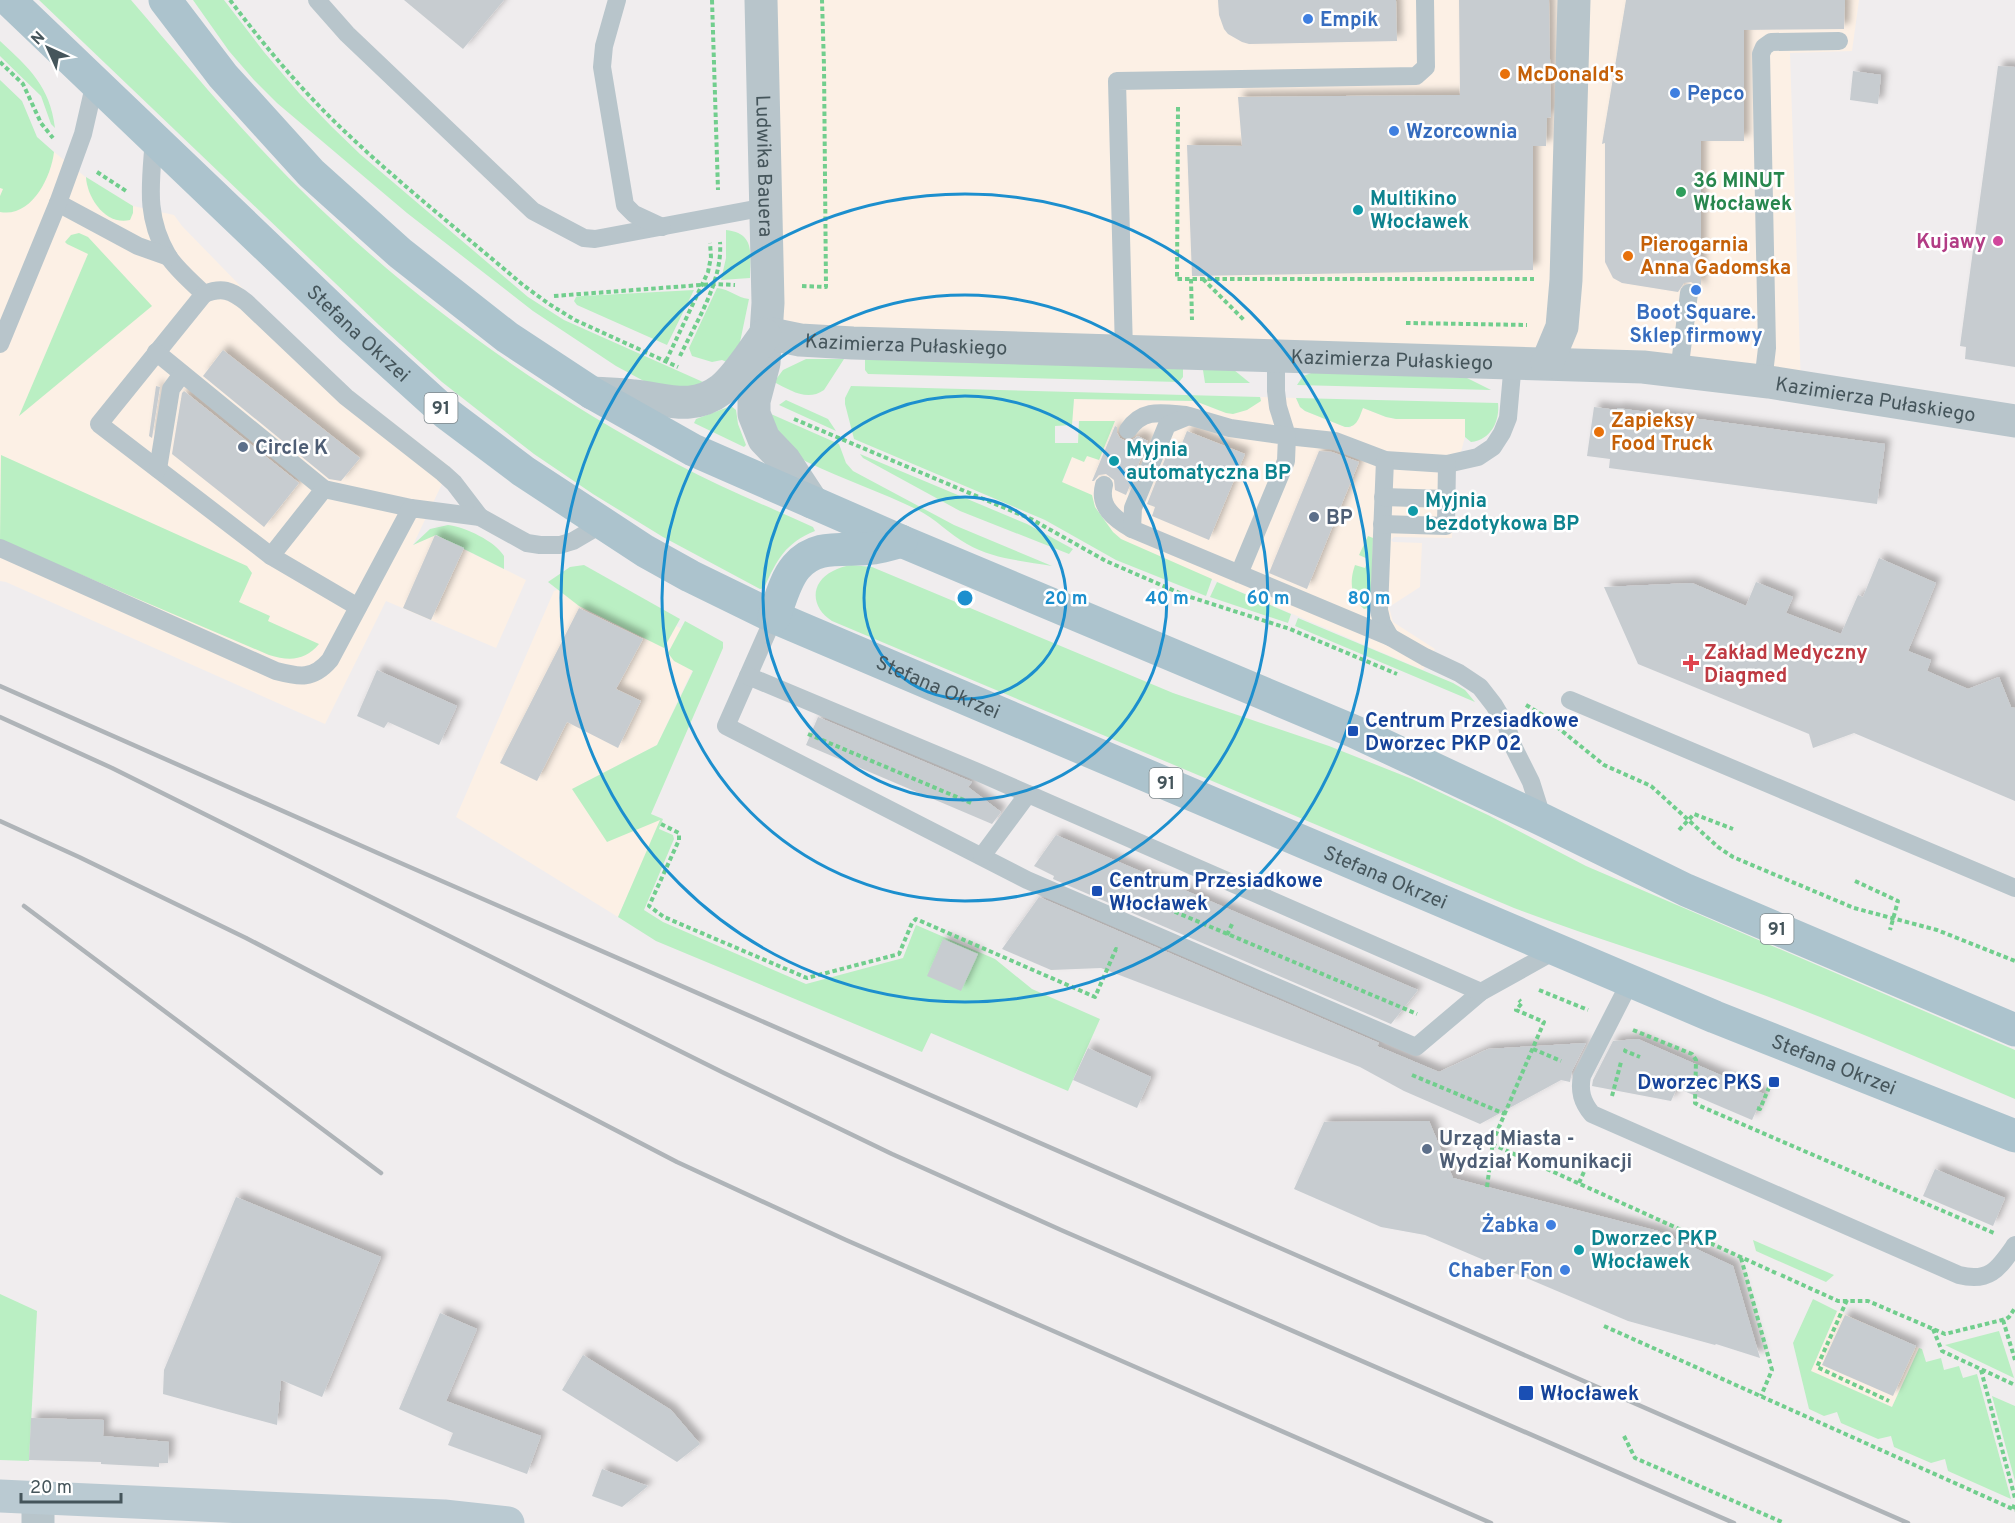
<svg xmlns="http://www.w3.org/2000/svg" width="2015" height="1523" font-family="Overpass,sans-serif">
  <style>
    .commercial { fill: #fcf0e5 }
    .green { fill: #baefc3 }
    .building { fill: #c7ccd0; filter: url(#shadow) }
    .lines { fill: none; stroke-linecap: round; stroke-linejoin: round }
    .path { stroke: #71ce8d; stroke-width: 4; stroke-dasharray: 4.5 3; stroke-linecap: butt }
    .lane { stroke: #b8c5cb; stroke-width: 18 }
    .street { stroke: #b8c5cb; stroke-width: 33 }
    .secondary { stroke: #bacad2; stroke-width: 33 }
    .primary { stroke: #acc3cd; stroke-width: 33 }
    .rail { stroke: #afb4b8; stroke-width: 4.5 }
    .ring { fill: none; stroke: #1c8fce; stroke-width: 3 }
    .shop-dot { fill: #3f7fe0; stroke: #fff; stroke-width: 2 }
    .food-dot { fill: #e8710a; stroke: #fff; stroke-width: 2 }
    .leisure-dot { fill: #2e9e5b; stroke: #fff; stroke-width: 2 }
    .culture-dot { fill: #0f9aa8; stroke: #fff; stroke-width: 2 }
    .hotel-dot { fill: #d1479c; stroke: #fff; stroke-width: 2 }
    .service-dot { fill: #5c6f8a; stroke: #fff; stroke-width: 2 }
    .health-dot { fill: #e0444e; stroke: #fff; stroke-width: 2 }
    .transit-dot { fill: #1a4fb4; stroke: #fff; stroke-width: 2 }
    .labels { text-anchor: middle; stroke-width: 5; stroke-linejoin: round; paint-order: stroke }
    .shield { fill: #fff; stroke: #7d888c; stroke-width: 1.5 }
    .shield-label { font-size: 18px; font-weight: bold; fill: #45555b }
    .shop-label { font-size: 20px; font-weight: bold; fill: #366cbe; stroke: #fff; text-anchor: start }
    .food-label { font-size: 20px; font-weight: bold; fill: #c56008; stroke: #fff; text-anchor: start }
    .street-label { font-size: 20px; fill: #45555b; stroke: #fff }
    .leisure-label { font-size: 20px; font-weight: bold; fill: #27864d; stroke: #fff; text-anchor: start }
    .culture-label { font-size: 20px; font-weight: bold; fill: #0d838f; stroke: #fff; text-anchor: start }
    .hotel-label { font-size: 20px; font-weight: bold; fill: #b23c85; stroke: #fff; text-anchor: end }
    .service-label { font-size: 20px; font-weight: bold; fill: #4e5e75; stroke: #fff; text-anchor: start }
    .health-label { font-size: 20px; font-weight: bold; fill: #be3a42; stroke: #fff; text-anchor: start }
    .transit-label { font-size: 20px; font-weight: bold; fill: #164399; stroke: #fff; text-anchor: start }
    .centre { fill: #1c8fce; stroke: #fff; stroke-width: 3 }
    .ring-label { font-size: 18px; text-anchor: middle; font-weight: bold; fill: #1c8fce; stroke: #fff; stroke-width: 5; stroke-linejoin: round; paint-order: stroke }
  </style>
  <defs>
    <filter id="shadow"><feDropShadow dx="5.5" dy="-5.5" stdDeviation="3" flood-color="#0004"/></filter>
  </defs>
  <rect width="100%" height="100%" fill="#f0edee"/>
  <g class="commercial">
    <polygon points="761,0 1859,0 1852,51 1790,53 1801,387 766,333"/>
    <polygon points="54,152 88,179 133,206 174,215 182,226 256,302 338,380 450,467 413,545 435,535 526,580 496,648 386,601 325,724 6,582 0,581 0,188"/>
    <polygon points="1260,397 1296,398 1300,407 1305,411 1345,427 1350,428 1363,408 1386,417 1396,419 1465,419 1465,437 1454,478 1452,538 1394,537 1391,540 1393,542 1422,543 1420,587 1389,607 1393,622 1435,649 1423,670 1125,542 1113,532 1095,507 1092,499 1062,483 1072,457 1087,456 1115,421 1072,421 1074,399 1195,401 1220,411 1262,399"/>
    <polygon points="585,580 706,641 657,745 572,789 661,819 618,917 456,817 554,591"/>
    <polygon points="1838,1311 1919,1348 1892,1407 1811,1371"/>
  </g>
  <g class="green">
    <path d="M39 0H131C186 64 240 130 300 189 411 299 539 391 677 464 721 488 768 506 813 527L815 531C785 543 777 560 764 588L760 589 663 537 593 494 534 454 442 382 379 325Z"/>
    <polygon points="193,0 224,0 264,52 299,93 332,127 360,154 528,297 564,320 703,382 692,387 653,386 616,366 533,311 407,213 277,103 254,80 229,51"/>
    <path d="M0 41C29 68 50 86 55 128L51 124 41 96 0 56Z"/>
    <path d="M0 80 22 101 37 137 54 152C51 178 31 218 0 212V196L3 189 0 188Z"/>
    <path d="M86 177 133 206V213L130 220C106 226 87 198 86 177Z"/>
    <path d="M726 230C756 233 750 255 750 278L721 280 726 258Z"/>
    <polygon points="79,233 88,237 152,306 19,416 88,254 67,244 65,242 71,235"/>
    <path d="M717 288C730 289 737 298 749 299L739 347 729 363 722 360 712 362 692 356 689 348Z"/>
    <polygon points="694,290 667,345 577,305 574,301 576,297 582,296"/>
    <path d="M806 359H844L824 390C807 402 790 390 774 382L783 370Z"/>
    <polygon points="865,359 1183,369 1183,377 1179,382 868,374 865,370"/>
    <polygon points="1203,370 1234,370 1250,383 1205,383"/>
    <polygon points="1314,372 1467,378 1491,390 1297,385 1303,376"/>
    <polygon points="851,386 1260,397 1261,401 1247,410 1233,414 1226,413 1195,401 1074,399 1072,425 1055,426 1055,443 1078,443 1079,421 1115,421 1099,460 1087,456 1084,462 1072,457 1062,482 1092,495 1095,507 1113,532 1121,539 1212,579 1206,596 1116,560 1045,520 854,439 845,404 845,398"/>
    <path d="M1296 398 1498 403C1500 421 1491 440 1471 442L1465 437V419H1396L1386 417 1363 408C1359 418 1357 428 1345 427L1305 411 1300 407Z"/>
    <polygon points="786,400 828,419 836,431 779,405"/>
    <polygon points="731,406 736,410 738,424 746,445 744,447 694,423 696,419"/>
    <path d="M771 414 839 444 846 463 853 471 954 525 1052 566C1023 561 993 559 967 544 949 534 936 519 918 510 881 492 843 479 807 462 784 449 780 436 771 414Z"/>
    <polygon points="860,454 1027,524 1073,549 1069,554 960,511 863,458"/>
    <path d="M1 455 247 566 252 573 239 602 270 616 268 621 319 644C305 661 289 661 269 655L0 540Z"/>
    <path d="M448 525C465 527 495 541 504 556V569L436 535 413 545 430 529Z"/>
    <path d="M1368 536 1373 538 1371 603 1368 608 1364 609C1351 597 1349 582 1355 565L1365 568 1368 559 1359 555Z"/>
    <polygon points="584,565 680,619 664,648 579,606 548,582 570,567"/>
    <path d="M851 565 872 567 1173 693 1329 746 1412 779 1490 816 1586 866 2015 1050V1099C1927 1062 1840 1023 1750 990 1672 961 1592 938 1514 908L832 621C811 608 809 583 833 571 838 568 845 566 851 565Z"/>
    <polygon points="1217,582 1291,614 1288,623 1210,597"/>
    <polygon points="1298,618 1453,683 1465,690 1475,702 1295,626"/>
    <polygon points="685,621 723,642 723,648 651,814 663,819 659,829 673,835 674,839 644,910 663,922 806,984 903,958 916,925 995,959 1032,989 1100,1019 1068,1091 931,1033 922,1052 656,941 618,917 660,820 607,842 572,789 657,745 693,671 674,661 668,653"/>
    <polygon points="1753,1240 1834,1275 1826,1282 1756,1251"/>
    <polygon points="0,1294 37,1311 29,1461 0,1460"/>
    <polygon points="1813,1299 1837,1311 1811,1371 1818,1374 1892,1407 1919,1348 1922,1349 1926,1362 1941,1358 1944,1370 1959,1366 1963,1378 1977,1374 2011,1499 1948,1471 1945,1459 1931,1463 1894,1447 1891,1436 1878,1439 1841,1423 1837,1412 1824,1416 1809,1409 1793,1343"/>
    <polygon points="1999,1331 2014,1378 1945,1345"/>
    <polygon points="1992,1396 2015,1406 2015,1481"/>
  </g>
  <g class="building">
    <polygon points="404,0 504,0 463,49"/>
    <polygon points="1218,0 1396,0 1397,41 1249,44 1242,42 1228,34 1224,29 1219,15"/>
    <polygon points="1459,0 1549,0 1551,117 1547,118 1546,146 1533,146 1533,270 1192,276 1187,145 1242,146 1238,97 1460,95"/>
    <polygon points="1626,0 1845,0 1844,29 1744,30 1744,141 1701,141 1701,295 1699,288 1691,282 1684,283 1678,292 1622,283 1613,278 1605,262 1605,143 1602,144"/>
    <polygon points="1998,66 2015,67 2015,367 1965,359 1966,347 1960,346"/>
    <polygon points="1853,71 1881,75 1878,104 1850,100"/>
    <polygon points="223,350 360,458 341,481 329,479 203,376"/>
    <polygon points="156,386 160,387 152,438 149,436"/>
    <polygon points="184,391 299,483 264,527 172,454 182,393"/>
    <polygon points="1594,407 1617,410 1617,408 1885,444 1877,504 1609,468 1610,459 1587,456"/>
    <polygon points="1115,426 1117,427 1117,433 1120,438 1126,441 1132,440 1138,436 1148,441 1126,495 1115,490 1114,480 1106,474 1099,475 1094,481 1092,481"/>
    <polygon points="1187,431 1245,454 1209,540 1152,516 1155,507 1147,504 1169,449 1178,453"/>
    <polygon points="1319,451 1332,452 1359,462 1307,589 1269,573"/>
    <polygon points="435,535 464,548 431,620 403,608"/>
    <polygon points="1879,558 1936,583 1908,651 1931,660 1927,671 1968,689 1999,677 2011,707 2015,708 2015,801 1854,733 1813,748 1809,734 1638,664 1604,587 1692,583 1746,606 1756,582 1793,597 1786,613 1841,634 1858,595 1863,597"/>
    <polygon points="579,608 643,639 616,689 641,701 618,748 567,722 537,781 500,763"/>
    <polygon points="377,670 457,706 439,745 388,722 384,728 357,716"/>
    <polygon points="818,717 972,782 968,787 1001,812 992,824 806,745"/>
    <polygon points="1056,835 1418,990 1391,1024 1053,879 1054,876 1034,866"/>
    <polygon points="1039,897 1379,1043 1377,1046 1439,1072 1488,1049 1586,1043 1572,1071 1570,1082 1561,1080 1480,1124 1404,1091 1360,1067 1101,968 1051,970 1002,949"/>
    <polygon points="943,939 978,954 961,991 927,976"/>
    <polygon points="1638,1039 1764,1094 1752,1120 1677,1088 1671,1101 1592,1086 1593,1080 1613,1041"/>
    <polygon points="1088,1048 1151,1077 1137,1108 1073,1080"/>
    <polygon points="1429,1121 1453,1178 1658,1231 1733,1266 1760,1358 1716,1344 1715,1345 1628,1321 1425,1235 1381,1227 1294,1189 1324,1122"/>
    <polygon points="1935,1169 2005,1198 1993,1226 1923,1196"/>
    <polygon points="236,1197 381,1257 322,1397 281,1380 277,1425 163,1394 164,1370"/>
    <polygon points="440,1313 477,1329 446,1401 541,1436 527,1474 448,1445 453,1433 399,1409"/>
    <polygon points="1845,1315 1916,1346 1893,1396 1822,1365"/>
    <polygon points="583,1355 671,1410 700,1444 677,1462 562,1390"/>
    <polygon points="31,1418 104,1420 103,1436 169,1442 168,1463 159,1463 159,1467 101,1464 101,1462 29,1460"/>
    <polygon points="602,1469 648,1486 622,1507 592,1496"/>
  </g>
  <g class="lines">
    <g class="path">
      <path d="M230 0C263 44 298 86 337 124 396 181 461 232 523 285L549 304 575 320 678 367"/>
      <polyline points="712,0 718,190"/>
      <polyline points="0,62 23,84 41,123 53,138"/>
      <polyline points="1178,107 1177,279 1534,279"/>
      <polyline points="97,172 126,191"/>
      <polyline points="1191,279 1192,320"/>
      <polyline points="1203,279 1244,320"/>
      <polyline points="802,286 826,287 824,66 822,0"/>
      <polyline points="554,296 714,284 735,285"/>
      <polyline points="1406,323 1527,325"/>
      <path d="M680 356C696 322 723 281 720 242"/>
      <polyline points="666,361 708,272 711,257 710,243"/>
      <polyline points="794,419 1031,519 1106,561 1184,595 1290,629 1397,674"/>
      <polyline points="1526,705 1541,714 1604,765 1651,786 1718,847 1733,857 1854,908 1937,930 2015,961"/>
      <polyline points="808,734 971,803"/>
      <polyline points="661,824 679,833 679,840 649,906 664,917 807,978 899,954 912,923 916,919 1095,997 1116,949 1118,950"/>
      <polyline points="1679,830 1694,814 1733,829"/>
      <polyline points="1855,881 1898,901 1890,930"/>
      <polyline points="1147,900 1417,1014"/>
      <polyline points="1227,935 1233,922"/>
      <polyline points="1539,990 1588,1010"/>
      <polyline points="1633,1030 1692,1054 1696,1060 1695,1103 1700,1106 1994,1233"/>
      <polyline points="1533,1049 1561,1061"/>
      <polyline points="1626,1049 1625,1051 1640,1057"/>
      <polyline points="1412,1075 1505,1114"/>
      <polyline points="1612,1096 1621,1062"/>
      <polyline points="1757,1108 1760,1109 1770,1085"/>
      <polyline points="1492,1144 1778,1274"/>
      <polyline points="1579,1183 1587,1165"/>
      <polyline points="1487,1187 1493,1141 1544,1022 1516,1010 1522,1003 1519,1000"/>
      <polyline points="1741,1258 1772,1370 1761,1396"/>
      <polyline points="1781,1275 1838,1301 1868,1301 1945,1334 2006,1319 2009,1317 2015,1308"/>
      <polyline points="1847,1300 1817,1367 1889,1401"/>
      <polyline points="2003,1320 2015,1360"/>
      <polyline points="1604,1326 2015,1510"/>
      <polyline points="1933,1329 1942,1351 2015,1385"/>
      <polyline points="1981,1370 2015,1498"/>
      <polyline points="1624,1436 1635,1458 1784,1523"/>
      <polyline points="2013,1509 2015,1503"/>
    </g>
    <g class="lane">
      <polyline points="317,0 347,34 533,211 584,238 595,239 606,237 766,207"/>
      <polyline points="617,0 604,46 602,67 625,205 634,214 662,227"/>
      <path d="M154 138C151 182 144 215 168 256 177 270 192 282 204 294 222 287 231 290 246 302L346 397 443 473 454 483 480 517"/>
      <polyline points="58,203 138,246 169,257"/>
      <polyline points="204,294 99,424 271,556 358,607"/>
      <polyline points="0,344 58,203 83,134 95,82"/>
      <polyline points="1124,351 1117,81 1416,76 1426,67 1425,0"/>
      <polyline points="156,352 324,489 411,508"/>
      <polyline points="1276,356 1276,391 1278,407 1287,436 1335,441 1385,460 1447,464 1478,457 1493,447 1502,433 1508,418 1513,362"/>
      <polyline points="1679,372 1689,293"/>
      <polyline points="1763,382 1767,348 1761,54 1764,47 1771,42 1839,41"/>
      <path d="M1128 430C1143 408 1162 413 1186 415"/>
      <polyline points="1385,460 1379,610 1382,623 1390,637"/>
      <polyline points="158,469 171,389 182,374"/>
      <path d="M1104 485C1098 507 1115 519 1132 529"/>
      <polyline points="1383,497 1446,499"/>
      <polyline points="1382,524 1446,526 1447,464"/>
      <path d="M0 548 276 671C299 677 313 680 330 660L411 508 480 517 527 543 540 545H560L573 541 602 524"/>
      <polyline points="271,556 324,489"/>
      <polyline points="1239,574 1286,461 1287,436 1230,428 1189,416 1167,425 1133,508 1132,529 1390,637 1425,657 1459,673 1480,687 1494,705 1507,727 1513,746 1531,782 1543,820"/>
      <polyline points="774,617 726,726 1027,880 1416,1047 1481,992 1558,949"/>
      <polyline points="748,676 980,773 1481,992"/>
      <polyline points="1570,700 2015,888"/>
      <polyline points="982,856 1028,794"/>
      <path d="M1631 980 1582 1076C1579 1091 1582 1102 1592 1114L1959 1275C1990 1283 1999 1268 2015 1245"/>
    </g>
    <g class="street">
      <path id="s1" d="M761 0 768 303 764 363 754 401V414L764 439 785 461 812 502"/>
      <path id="s2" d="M766 333 800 340 853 343 1643 367 1769 382 2015 421"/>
      <polyline points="1547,363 1562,327 1566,280 1574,0"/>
      <path d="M592 393C606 394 620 394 634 396 667 399 692 412 722 389 738 376 752 352 765 335"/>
      <polyline points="38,1523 38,1498"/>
    </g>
    <polyline class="secondary" points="0,1496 444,1516 508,1523"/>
    <g class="primary">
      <path id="s3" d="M9 0 351 327 446 413 523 471 645 551 690 576 774 617 1715 1017 2015 1136"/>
      <polyline points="165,0 223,76 311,173 400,253 507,337 592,393 693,450 901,541 1353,731 1543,820 1686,890 2015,1030"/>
      <path d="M774 617C780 601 785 580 796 567 817 542 846 552 874 548 883 546 892 544 901 541"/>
    </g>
    <g class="rail">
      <polyline points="0,686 380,854 1908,1523"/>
      <polyline points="0,717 112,768 724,1073 892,1154 1061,1230 1734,1523"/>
      <polyline points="0,821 79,857 246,938 677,1162 846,1240 1491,1523"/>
      <polyline points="24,906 381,1173"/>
    </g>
  </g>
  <g class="ring">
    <circle cx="965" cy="598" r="101"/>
    <circle cx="965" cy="598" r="202"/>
    <circle cx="965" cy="598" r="303"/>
    <circle cx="965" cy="598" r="404"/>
  </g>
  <g class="shop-dot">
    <circle cx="1308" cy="19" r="6"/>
    <circle cx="1675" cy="93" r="6"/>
    <circle cx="1394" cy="131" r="6"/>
    <circle cx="1696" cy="290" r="6"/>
    <circle cx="1551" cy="1225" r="6"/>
    <circle cx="1565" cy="1270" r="6"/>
  </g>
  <g class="food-dot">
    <circle cx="1505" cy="74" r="6"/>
    <circle cx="1628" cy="256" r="6"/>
    <circle cx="1599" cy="432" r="6"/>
  </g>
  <circle class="leisure-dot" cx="1681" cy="192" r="6"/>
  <g class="culture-dot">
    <circle cx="1358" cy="210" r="6"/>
    <circle cx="1114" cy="461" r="6"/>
    <circle cx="1413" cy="511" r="6"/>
    <circle cx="1579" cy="1250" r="6"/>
  </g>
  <circle class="hotel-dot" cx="1998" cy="241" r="6"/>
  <g class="service-dot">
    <circle cx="243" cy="447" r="6"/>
    <circle cx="1314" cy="517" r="6"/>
    <circle cx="1427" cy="1149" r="6"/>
  </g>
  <path class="health-dot" d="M1688 654h6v6h6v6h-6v6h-6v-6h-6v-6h6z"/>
  <g class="transit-dot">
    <rect x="1347" y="725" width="12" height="12" rx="3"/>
    <rect x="1091" y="885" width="12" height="12" rx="3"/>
    <rect x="1768" y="1076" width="12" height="12" rx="3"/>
    <rect x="1518" y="1385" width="16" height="16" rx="3"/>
  </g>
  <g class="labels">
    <g class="shield">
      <rect x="424.5" y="393" width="33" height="30" rx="4.5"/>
      <rect x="1149.5" y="768" width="33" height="30" rx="4.5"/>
      <rect x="1760.5" y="914" width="33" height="30" rx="4.5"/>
    </g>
    <g class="shield-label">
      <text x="441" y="414">91</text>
      <text x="1166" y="789">91</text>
      <text x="1777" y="935">91</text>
    </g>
    <g class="shop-label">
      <text x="1320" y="26">Empik</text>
      <text x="1687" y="100">Pepco</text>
      <text x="1406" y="138">Wzorcownia</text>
      <text x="1696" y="319" text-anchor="middle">Boot Square.<tspan x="1696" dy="23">Sklep firmowy</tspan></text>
      <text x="1539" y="1232" text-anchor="end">Żabka</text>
      <text x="1553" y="1277" text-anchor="end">Chaber Fon</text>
    </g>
    <g class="food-label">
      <text x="1517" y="81">McDonald's</text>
      <text x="1640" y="251">Pierogarnia<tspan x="1640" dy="23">Anna Gadomska</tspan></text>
      <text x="1611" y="427">Zapieksy<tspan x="1611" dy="23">Food Truck</tspan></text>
    </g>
    <g class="street-label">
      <text dy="7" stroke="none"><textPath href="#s1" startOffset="166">Ludwika Bauera</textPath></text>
      <text dy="7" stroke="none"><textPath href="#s3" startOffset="483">Stefana Okrzei</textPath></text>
      <text dy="7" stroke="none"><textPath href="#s2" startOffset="141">Kazimierza Pułaskiego</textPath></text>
      <text dy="7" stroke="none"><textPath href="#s2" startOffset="627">Kazimierza Pułaskiego</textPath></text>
      <text dy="7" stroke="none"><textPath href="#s2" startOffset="1113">Kazimierza Pułaskiego</textPath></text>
      <text dy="7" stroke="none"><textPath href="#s3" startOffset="1167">Stefana Okrzei</textPath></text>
      <text dy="7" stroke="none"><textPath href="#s3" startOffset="1653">Stefana Okrzei</textPath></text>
      <text dy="7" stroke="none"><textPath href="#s3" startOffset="2139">Stefana Okrzei</textPath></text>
    </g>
    <g class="leisure-label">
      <text x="1693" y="187">36 MINUT<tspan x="1693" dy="23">Włocławek</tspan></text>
    </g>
    <g class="culture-label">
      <text x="1370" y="205">Multikino<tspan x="1370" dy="23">Włocławek</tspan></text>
      <text x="1126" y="456">Myjnia<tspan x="1126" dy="23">automatyczna BP</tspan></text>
      <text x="1425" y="507">Myjnia<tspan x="1425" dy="23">bezdotykowa BP</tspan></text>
      <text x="1591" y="1245">Dworzec PKP<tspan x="1591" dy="23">Włocławek</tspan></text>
    </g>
    <g class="hotel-label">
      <text x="1986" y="248">Kujawy</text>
    </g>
    <g class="service-label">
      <text x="255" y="454">Circle K</text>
      <text x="1326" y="524">BP</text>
      <text x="1439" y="1145">Urząd Miasta -<tspan x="1439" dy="23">Wydział Komunikacji</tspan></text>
    </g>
    <g class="health-label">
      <text x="1704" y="659">Zakład Medyczny<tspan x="1704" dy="23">Diagmed</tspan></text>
    </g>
    <g class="transit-label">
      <text x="1365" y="727">Centrum Przesiadkowe<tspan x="1365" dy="23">Dworzec PKP 02</tspan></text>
      <text x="1109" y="887">Centrum Przesiadkowe<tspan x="1109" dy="23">Włocławek</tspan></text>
      <text x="1762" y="1089" text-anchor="end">Dworzec PKS</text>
      <text x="1540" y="1400">Włocławek</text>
    </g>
  </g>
  <circle cx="965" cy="598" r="9" class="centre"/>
  <g class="ring-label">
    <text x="1066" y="604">20 m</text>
    <text x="1167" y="604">40 m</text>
    <text x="1268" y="604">60 m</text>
    <text x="1369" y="604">80 m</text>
  </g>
  <g transform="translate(48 48) rotate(315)" stroke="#ffffff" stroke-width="4.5" paint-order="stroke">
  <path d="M0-4.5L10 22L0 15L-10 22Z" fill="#45555b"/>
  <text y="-9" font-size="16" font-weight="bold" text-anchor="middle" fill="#45555b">N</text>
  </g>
  <path d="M21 1493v9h100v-9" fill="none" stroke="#45555b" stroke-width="3"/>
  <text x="30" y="1493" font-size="18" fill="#45555b" stroke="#ffffff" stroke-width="4.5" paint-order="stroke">20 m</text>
</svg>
